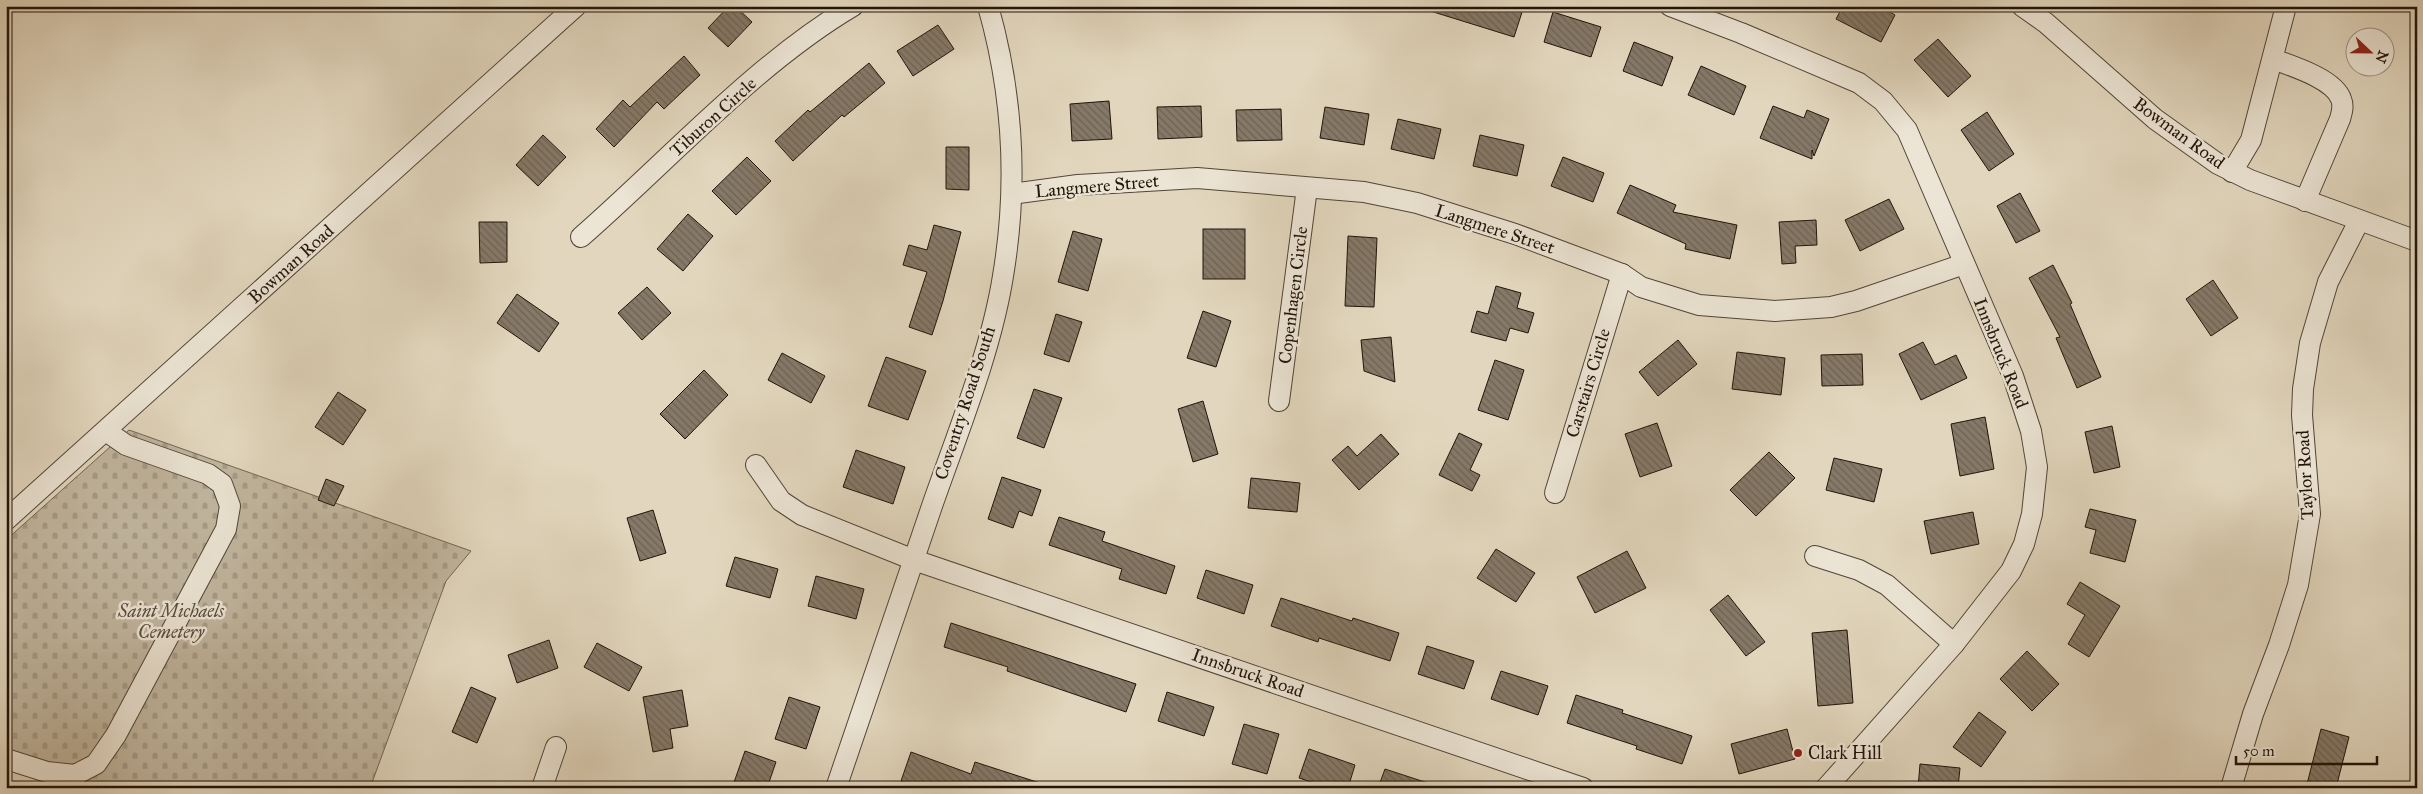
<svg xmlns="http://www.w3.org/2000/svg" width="2423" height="794" font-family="'IM FELL Great Primer',serif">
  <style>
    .cemetery { fill: url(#cemetery-stones); stroke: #716554 }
    .building { fill: url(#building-back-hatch); stroke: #21140a }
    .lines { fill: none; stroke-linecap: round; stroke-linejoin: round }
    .minor-casing { stroke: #514537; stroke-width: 22 }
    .minor { stroke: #ece5d5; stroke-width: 20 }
    .poi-dot { fill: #8f2418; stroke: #ece5d5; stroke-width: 2 }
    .labels { text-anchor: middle; stroke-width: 5; stroke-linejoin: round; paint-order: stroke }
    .street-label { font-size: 18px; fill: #21140a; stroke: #ece5d5 }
    .park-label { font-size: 18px; font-style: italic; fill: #594d3e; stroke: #ece5d5 }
    .poi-label { font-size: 18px; fill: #21140a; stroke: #ece5d5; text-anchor: start }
  </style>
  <defs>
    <pattern id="cemetery-stones" width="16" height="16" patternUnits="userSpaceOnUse" patternTransform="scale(1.25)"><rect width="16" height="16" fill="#c1b69f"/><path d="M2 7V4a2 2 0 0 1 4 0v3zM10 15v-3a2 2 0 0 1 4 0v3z" fill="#a69c88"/></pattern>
    <pattern id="building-back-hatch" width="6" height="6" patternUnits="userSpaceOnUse" patternTransform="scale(1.25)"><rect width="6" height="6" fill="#857968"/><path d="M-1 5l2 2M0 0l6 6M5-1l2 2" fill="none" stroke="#6c6254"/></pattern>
  </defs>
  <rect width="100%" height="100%" fill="#e2d7be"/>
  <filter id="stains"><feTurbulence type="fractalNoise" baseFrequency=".004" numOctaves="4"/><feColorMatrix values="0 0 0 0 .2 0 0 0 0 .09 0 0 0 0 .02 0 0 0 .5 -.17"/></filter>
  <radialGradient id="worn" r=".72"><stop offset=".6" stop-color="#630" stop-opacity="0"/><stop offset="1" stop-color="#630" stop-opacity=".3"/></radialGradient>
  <polygon class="cemetery" points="129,430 471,551 446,581 370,788 74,788 6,764 6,540"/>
  <g class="building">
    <polygon points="729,6 735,6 752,22 728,47 708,28"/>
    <polygon points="1428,6 1524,6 1514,37 1427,10"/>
    <polygon points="1843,6 1879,6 1895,15 1881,42 1836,19"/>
    <polygon points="1553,12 1601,27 1591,57 1544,42"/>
    <polygon points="938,25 954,49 913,76 897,51"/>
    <polygon points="1938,39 1971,76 1948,97 1914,60"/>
    <polygon points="1634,42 1673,57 1662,86 1623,71"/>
    <polygon points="684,56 700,75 664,109 657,102 614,147 596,129 623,100 630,107"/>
    <polygon points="869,63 885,83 844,117 842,115 793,161 775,141 808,110 810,112"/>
    <polygon points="1701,66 1746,86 1734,115 1688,95"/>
    <polygon points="1109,101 1112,139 1072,141 1070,104"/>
    <polygon points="1201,106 1202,137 1158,139 1157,107"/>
    <polygon points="1773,106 1804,118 1807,110 1829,119 1814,156 1812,150 1812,159 1760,138"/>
    <polygon points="1325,107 1369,114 1364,145 1320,138"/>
    <polygon points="1281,109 1282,140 1237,141 1236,110"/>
    <polygon points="1987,112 2014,154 1989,171 1961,130"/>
    <polygon points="1398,119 1441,129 1434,159 1391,149"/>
    <polygon points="543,135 566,157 538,186 516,165"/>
    <polygon points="1480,135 1524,145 1517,176 1473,166"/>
    <polygon points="946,147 969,147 969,190 946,189"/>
    <polygon points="747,157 771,181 736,215 712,191"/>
    <polygon points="1563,157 1604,173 1593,202 1551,186"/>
    <polygon points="1630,185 1676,205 1673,212 1737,225 1730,259 1685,249 1686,244 1617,213"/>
    <polygon points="2020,193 2040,231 2016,243 1997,206"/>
    <polygon points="1889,199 1904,229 1860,251 1845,220"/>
    <polygon points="688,214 713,236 683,271 657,249"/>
    <polygon points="1816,220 1817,245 1795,246 1796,263 1782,264 1779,222"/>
    <polygon points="479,222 507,222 507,262 480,263"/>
    <polygon points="934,225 961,232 943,301 932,335 909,327 927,272 903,265 909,245 927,250"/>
    <rect x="1203" y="229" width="42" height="50"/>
    <polygon points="1073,231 1102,239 1088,291 1058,282"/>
    <polygon points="1348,236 1377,238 1374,307 1345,306"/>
    <polygon points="2053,265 2072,303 2070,304 2101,377 2077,388 2056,338 2060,337 2029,278"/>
    <polygon points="2213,280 2238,318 2211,336 2186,299"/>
    <polygon points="1496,286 1521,293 1517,308 1534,313 1528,333 1510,328 1506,341 1471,332 1477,311 1488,314"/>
    <polygon points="647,287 671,313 642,340 618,313"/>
    <polygon points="517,294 559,323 539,352 497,323"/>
    <polygon points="1203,311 1231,321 1216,367 1187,358"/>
    <polygon points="1056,314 1082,322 1069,362 1044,354"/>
    <polygon points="1391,337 1395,382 1364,371 1361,340"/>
    <polygon points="1678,340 1697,364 1658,396 1639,372"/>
    <polygon points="1923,342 1935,365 1956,355 1967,378 1921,400 1899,354"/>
    <polygon points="1737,352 1785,358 1781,395 1732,389"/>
    <polygon points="782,353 825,376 811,403 768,380"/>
    <polygon points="1862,354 1863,385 1822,386 1821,355"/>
    <polygon points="886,357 926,371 908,420 868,406"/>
    <polygon points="1495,360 1524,370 1508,420 1478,410"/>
    <polygon points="704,370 728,395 685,439 660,414"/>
    <polygon points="1034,389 1062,398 1044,448 1017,438"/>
    <polygon points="338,392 366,410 343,445 315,427"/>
    <polygon points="1203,401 1218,454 1193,462 1178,409"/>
    <polygon points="1985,417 1994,469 1960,476 1951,424"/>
    <polygon points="1657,423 1672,466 1640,477 1625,434"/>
    <polygon points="2112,426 2120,467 2094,473 2085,432"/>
    <polygon points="1459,433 1482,444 1470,470 1480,475 1472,491 1439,475"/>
    <polygon points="1381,434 1399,454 1359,490 1332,460 1348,446 1357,456"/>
    <polygon points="856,450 905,467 893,504 843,487"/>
    <polygon points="1769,452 1795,478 1756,516 1730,490"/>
    <polygon points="1834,458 1882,469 1874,502 1826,490"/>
    <polygon points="1002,477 1041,490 1032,516 1019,511 1013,528 988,519"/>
    <polygon points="1251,478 1300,483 1297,512 1248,508"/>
    <polygon points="326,479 344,486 334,506 318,500"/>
    <polygon points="2090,509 2136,520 2125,562 2090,553 2096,530 2085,527"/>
    <polygon points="653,510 666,553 640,561 627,518"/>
    <polygon points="1973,512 1979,544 1931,554 1924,521"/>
    <polygon points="1059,517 1105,532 1102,541 1175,566 1166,594 1119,579 1122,569 1049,545"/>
    <polygon points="1496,549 1535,573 1516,602 1477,578"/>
    <polygon points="1627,551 1646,588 1595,613 1577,577"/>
    <polygon points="735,557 778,569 770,598 726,586"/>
    <polygon points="1206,570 1253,585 1244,614 1197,598"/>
    <polygon points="816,576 864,589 856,619 808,606"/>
    <polygon points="2080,582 2120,606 2089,657 2068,644 2085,615 2067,604"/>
    <polygon points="1728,595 1765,642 1746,656 1710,610"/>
    <polygon points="1281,598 1352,621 1353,618 1399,633 1390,661 1319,638 1318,642 1271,626"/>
    <polygon points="951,623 1136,684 1126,712 1007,671 1008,667 944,647"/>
    <polygon points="1847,630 1853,703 1818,706 1812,633"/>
    <polygon points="549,640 558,668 517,683 508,655"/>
    <polygon points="597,643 642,667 629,691 584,667"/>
    <polygon points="1427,646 1474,661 1464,689 1418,674"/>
    <polygon points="2027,651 2059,684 2032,711 2000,679"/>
    <polygon points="1501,671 1548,686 1538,715 1491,699"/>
    <polygon points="471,687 496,698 477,743 452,732"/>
    <polygon points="682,690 688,726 670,729 673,748 653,752 643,697"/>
    <polygon points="1167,692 1214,707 1204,736 1158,721"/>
    <polygon points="1576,695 1623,710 1622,713 1692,736 1682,764 1636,749 1637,746 1567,723"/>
    <polygon points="789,697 820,707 806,749 775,739"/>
    <polygon points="1979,712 2006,732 1981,767 1953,747"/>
    <polygon points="1244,724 1279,734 1267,774 1232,764"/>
    <polygon points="1787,729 1795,759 1739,774 1731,744"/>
    <polygon points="2321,729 2349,737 2336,788 2306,788"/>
    <polygon points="1309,749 1355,765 1348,788 1330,788 1299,778"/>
    <polygon points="745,751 776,762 767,788 732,788"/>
    <polygon points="911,752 971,774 975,762 1046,785 1045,788 919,788 901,781"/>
    <polygon points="1920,764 1960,768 1958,788 1918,788"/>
    <polygon points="1385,769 1434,785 1433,788 1378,788"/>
  </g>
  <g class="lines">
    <g class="minor-casing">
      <g id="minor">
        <polyline points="1670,6 1741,33 1859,83 1883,101 1907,130 2013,376 2031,431 2037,467 2032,514 2024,544 2011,571 1954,644 1826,788"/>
        <polyline points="2022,6 2046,23 2155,119 2218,164 2250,180 2417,241"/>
        <path d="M2273 59C2292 66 2334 79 2341 99 2344 106 2342 112 2340 119L2305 201"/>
        <polyline points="2232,172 2251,140 2286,6"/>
        <polyline points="1012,194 1078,185 1197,178 1364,192 1417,203 1515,234 1622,274 1641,287 1699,305 1775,311 1831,307 1856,301 1964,264"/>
        <path d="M581 237C668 161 755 64 853 6"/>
        <polyline points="1279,401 1307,188"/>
        <polyline points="756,465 781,501 802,515 914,560 1583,788"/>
        <polyline points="1555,493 1622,274"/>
        <polyline points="6,520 576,6"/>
        <polyline points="1815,556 1859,570 1887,585 1954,644"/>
        <polyline points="6,759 47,772 75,775 96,764 116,735 226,529 230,506 222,484 208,474 126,445 106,431"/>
        <polyline points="542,788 556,747"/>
        <path d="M836 788C868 694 900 600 932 506 957 434 991 352 1003 276 1018 186 1013 94 988 6"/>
        <polyline points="2231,788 2253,714 2279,645 2298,585 2310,514 2302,415 2303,389 2310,343 2328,282 2359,221"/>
      </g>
    </g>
    <use href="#minor" class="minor"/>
  </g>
  <circle class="poi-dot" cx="1798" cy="753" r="5"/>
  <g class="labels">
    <g class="street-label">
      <text transform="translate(713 117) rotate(-42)" y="6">Tiburon Circle</text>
      <text transform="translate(2179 133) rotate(36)" y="6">Bowman Road</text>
      <text transform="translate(1097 186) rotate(-5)" y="6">Langmere Street</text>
      <text transform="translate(1495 229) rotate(18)" y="6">Langmere Street</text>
      <text transform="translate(291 264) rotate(-42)" y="6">Bowman Road</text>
      <text transform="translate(1293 295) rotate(-83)" y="6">Copenhagen Circle</text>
      <text transform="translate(2001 353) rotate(68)" y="6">Innsbruck Road</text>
      <text transform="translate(1588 383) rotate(-73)" y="6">Carstairs Circle</text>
      <text transform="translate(965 403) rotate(-72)" y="6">Coventry Road South</text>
      <text transform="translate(2305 475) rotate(-93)" y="6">Taylor Road</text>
      <text transform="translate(1248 673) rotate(19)" y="6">Innsbruck Road</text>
    </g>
    <g class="park-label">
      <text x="171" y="617">Saint Michaels<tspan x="171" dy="21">Cemetery</tspan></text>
    </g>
    <g class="poi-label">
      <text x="1808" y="759">Clark Hill</text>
    </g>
  </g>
  <rect width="2423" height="794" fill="none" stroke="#e2d7be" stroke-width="25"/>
  <rect x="8" y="8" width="2408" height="779" fill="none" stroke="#21140a" stroke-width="2.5"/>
  <rect x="12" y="12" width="2398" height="769" fill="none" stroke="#21140a"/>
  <g transform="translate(2370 52) rotate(112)"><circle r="24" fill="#ece5d5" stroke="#9b9184"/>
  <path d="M0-4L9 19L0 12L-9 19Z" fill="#8f2418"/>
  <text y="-8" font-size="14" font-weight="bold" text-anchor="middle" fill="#21140a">N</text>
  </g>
  <path d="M2236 756v8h141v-8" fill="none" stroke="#21140a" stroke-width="2.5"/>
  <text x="2243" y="756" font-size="15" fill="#21140a" stroke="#ece5d5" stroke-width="4" paint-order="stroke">50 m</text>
  <rect width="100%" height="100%" filter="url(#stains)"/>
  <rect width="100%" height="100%" fill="url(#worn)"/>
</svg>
